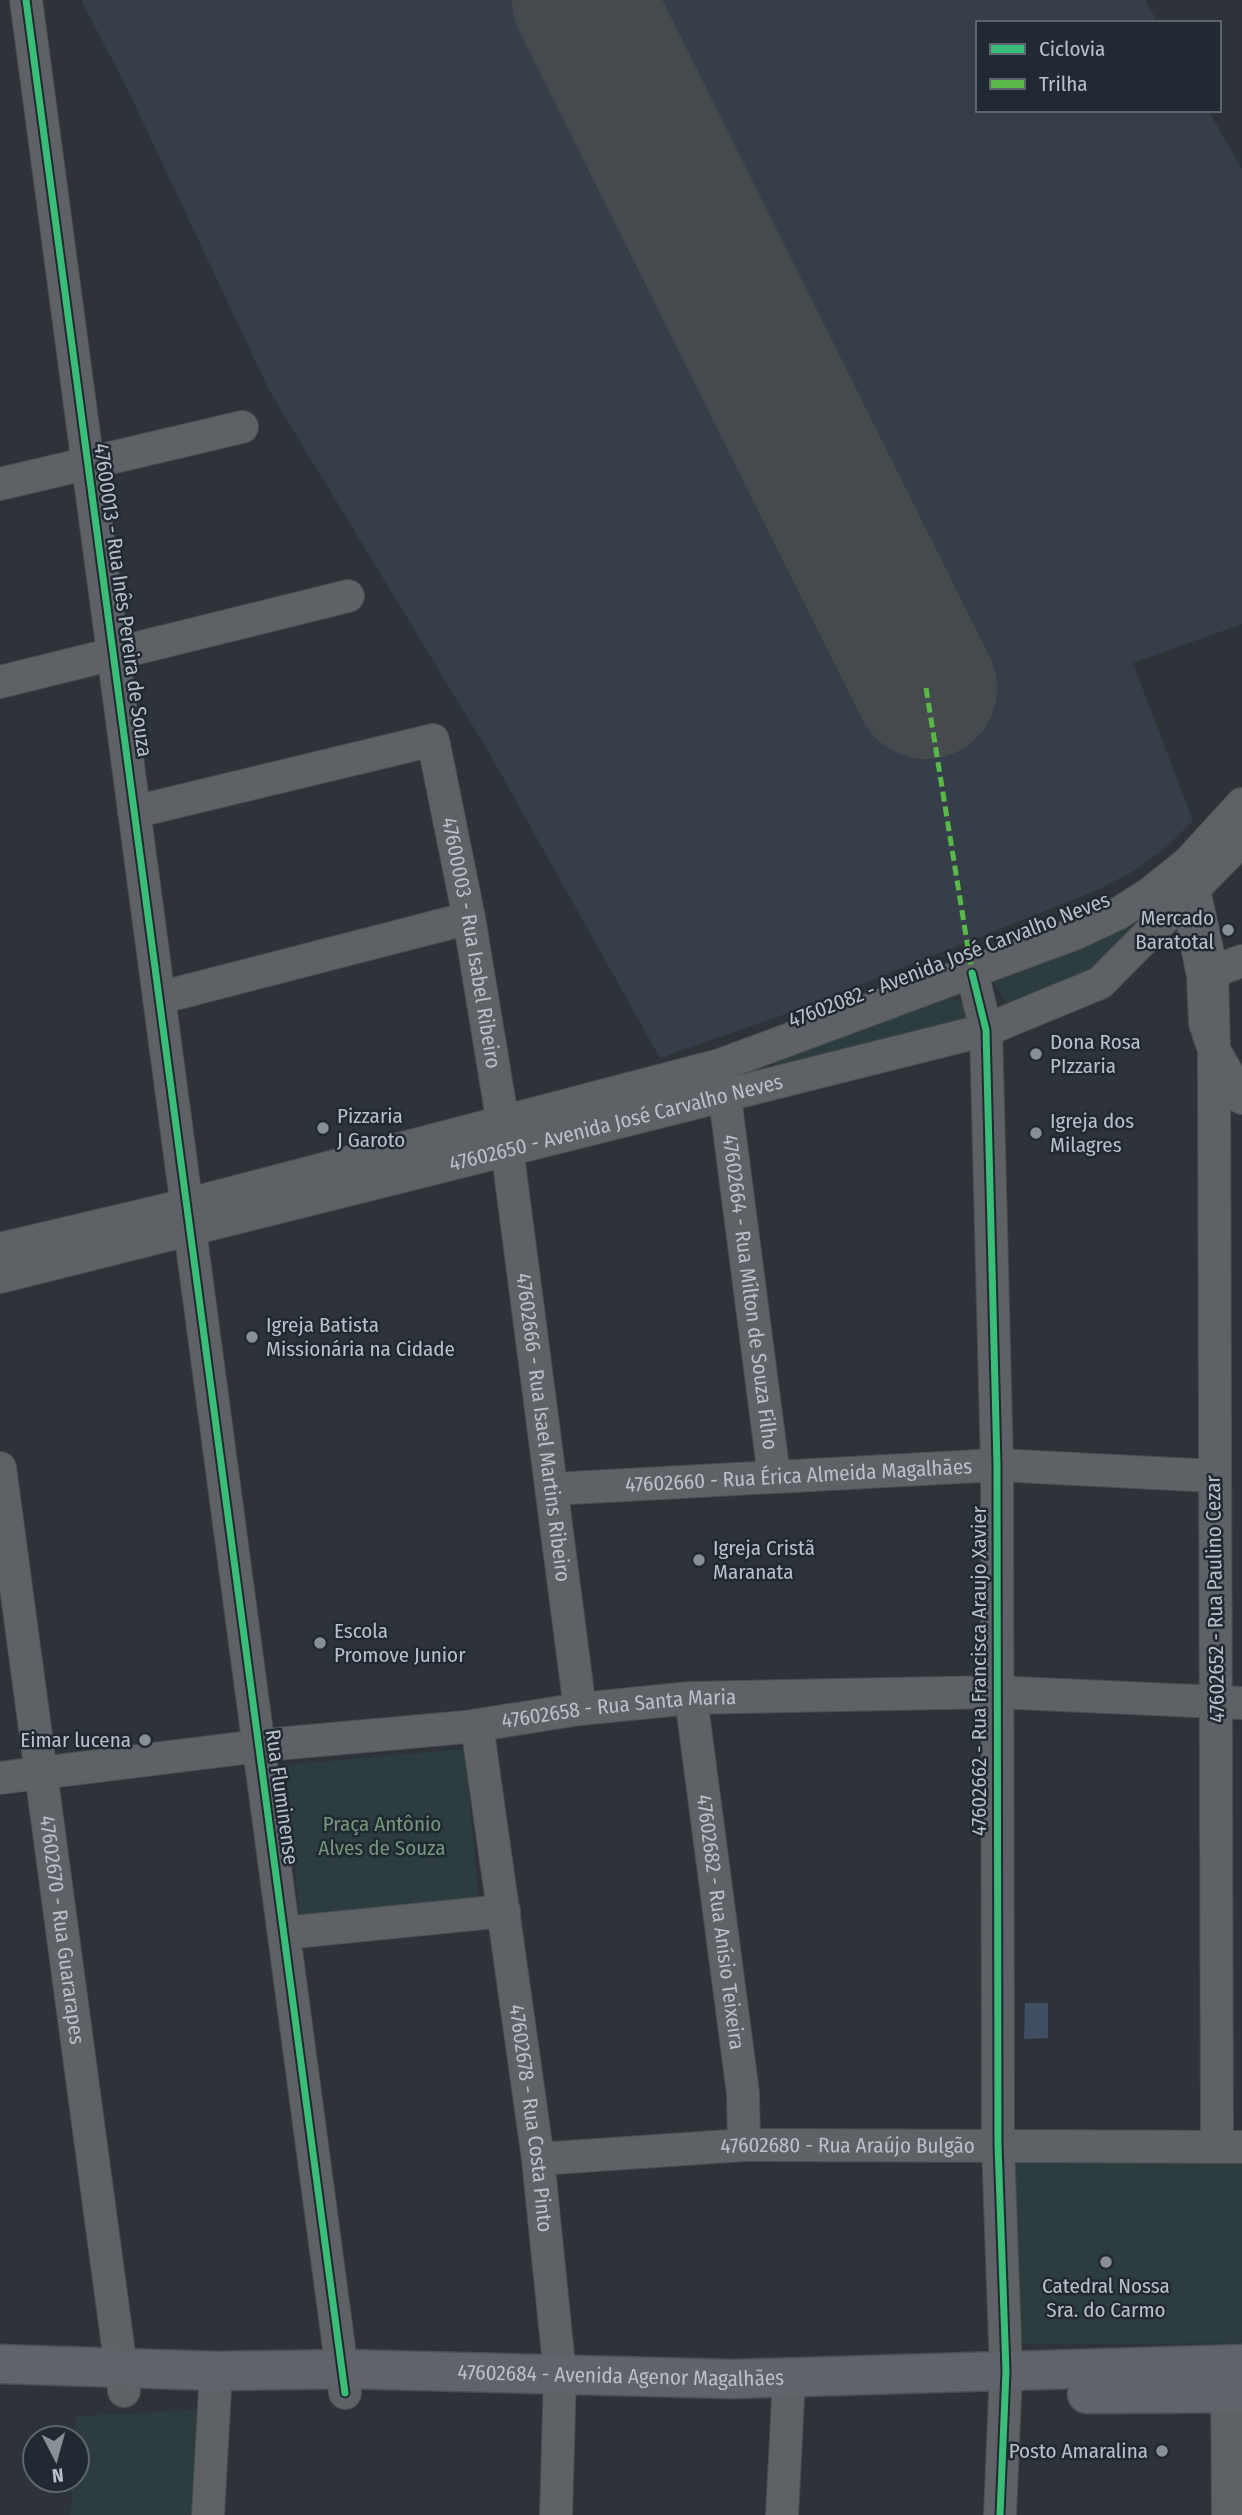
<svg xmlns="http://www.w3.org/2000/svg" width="1242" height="2515" font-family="'Fira Sans Condensed',sans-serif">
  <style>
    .airport { fill: #363f49 }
    .green { fill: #2c3d3f }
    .water { fill: #3f4e61 }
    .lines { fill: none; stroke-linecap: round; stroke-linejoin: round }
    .runway { stroke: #454a4f; stroke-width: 142 }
    .minor-casing { stroke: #4a4e52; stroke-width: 34 }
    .major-casing { stroke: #4b5056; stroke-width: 41 }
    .minor { stroke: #5e6267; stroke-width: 32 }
    .major { stroke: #606369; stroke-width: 38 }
    .quiet { stroke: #58b947; stroke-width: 5; stroke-dasharray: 10 5; stroke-linecap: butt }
    .cycleway-casing { stroke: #212933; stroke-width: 11 }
    .cycleway { stroke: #3abd76; stroke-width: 7 }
    .poi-dot { fill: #888f97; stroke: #212933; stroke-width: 2.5 }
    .labels { text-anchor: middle; stroke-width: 5; stroke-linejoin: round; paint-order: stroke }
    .street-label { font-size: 21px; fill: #b9c0c9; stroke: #212933 }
    .poi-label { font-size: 21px; fill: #b9c0c9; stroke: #212933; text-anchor: start }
    .park-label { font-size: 21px; fill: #73977a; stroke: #212933 }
  </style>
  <rect width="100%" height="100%" fill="#2e3339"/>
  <polygon class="airport" points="81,0 1145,0 1158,23 978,23 978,110 1208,110 1242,169 1242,624 1133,663 1193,821 1162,851 1132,872 1093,892 791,1012 660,1058 491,756 269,390 126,86"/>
  <g class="green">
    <polygon points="1128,924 1140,930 1100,968 1016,1004 1005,1002 993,981"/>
    <polygon points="934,995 954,999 968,1006 967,1017 962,1024 778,1069 772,1062"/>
    <polygon points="465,1749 479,1906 300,1922 286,1765"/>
    <polygon points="1242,2154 1242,2343 1015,2344 1015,2155"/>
    <polygon points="200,2410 198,2515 71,2515 72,2480 77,2480 76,2416"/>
  </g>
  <polygon class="water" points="1025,2003 1048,2003 1048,2038 1024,2039"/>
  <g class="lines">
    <polyline class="runway" points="583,0 926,688"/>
    <g class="minor-casing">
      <g id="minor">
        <polyline points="26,0 345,2393"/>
        <polyline points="0,484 242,427"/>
        <polyline points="0,682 348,596"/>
        <path id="s1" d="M134 812 433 740 469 918 507 1148 580 1709"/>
        <polyline points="1212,972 1242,961"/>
        <polyline points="972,973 986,1030 997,1465 998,2145 1006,2371 1000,2515"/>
        <polyline points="159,998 469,918"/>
        <path id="s2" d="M722 1075 774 1476"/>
        <polyline points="0,1249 186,1205 720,1065 1074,934 1119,913 1149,894 1188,863 1242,804"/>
        <path id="s3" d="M0 1277 986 1030 1100 983 1242 840"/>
        <path id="s4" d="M0 1468 124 2391"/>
        <path id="s5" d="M552 1489 997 1465 1214 1476"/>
        <path id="s6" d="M691 1698 743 2093 744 2145"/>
        <path id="s7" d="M477 1725 538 2159 560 2375 556 2515"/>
        <path id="s8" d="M0 1778 276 1744 466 1727 580 1709 691 1698 996 1692 1242 1703"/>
        <polyline points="284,1933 504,1911"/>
        <polyline points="1217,2147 1214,1050 1212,972 1188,863 1187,897 1203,976 1205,1023 1214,1050 1242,1098"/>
        <path id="s9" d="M538 2159 744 2145 1242 2147"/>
        <polyline points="1227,2369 1228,2515"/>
        <polyline points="208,2515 216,2371"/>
        <polyline points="782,2515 789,2379"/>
      </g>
    </g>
    <g class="major-casing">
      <g id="major">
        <path id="s10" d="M0 2364 216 2371 344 2369 734 2379 1242 2364"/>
        <polyline points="1087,2394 1242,2393"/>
      </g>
    </g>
    <use href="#minor" class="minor"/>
    <use href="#major" class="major"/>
    <polyline class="quiet" points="926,688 972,973"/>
    <g class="cycleway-casing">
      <g id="cycleway">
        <polyline points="26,0 345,2393"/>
        <polyline points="972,973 986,1030 997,1465 998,2145 1006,2371 1000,2515"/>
      </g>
    </g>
    <use href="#cycleway" class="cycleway"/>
  </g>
  <g class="poi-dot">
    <circle cx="1228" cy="930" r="7"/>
    <circle cx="1036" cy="1054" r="7"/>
    <circle cx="323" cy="1128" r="7"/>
    <circle cx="1036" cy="1133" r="7"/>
    <circle cx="252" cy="1337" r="7"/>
    <circle cx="699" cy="1560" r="7"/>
    <circle cx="320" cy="1643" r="7"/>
    <circle cx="145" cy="1740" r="7"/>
    <circle cx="1106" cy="2262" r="7"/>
    <circle cx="1162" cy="2451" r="7"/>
  </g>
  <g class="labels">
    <g class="street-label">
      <text transform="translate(123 600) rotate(82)" y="7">47600013 - Rua Inês Pereira de Souza</text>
      <text dy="7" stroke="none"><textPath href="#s1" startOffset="514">47600003 - Rua Isabel Ribeiro</textPath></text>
      <text transform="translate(949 960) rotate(-21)" y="7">47602082 - Avenida José Carvalho Neves</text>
      <text dy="7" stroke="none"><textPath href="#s3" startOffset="635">47602650 - Avenida José Carvalho Neves</textPath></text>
      <text dy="7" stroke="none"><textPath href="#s2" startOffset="219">47602664 - Rua Mílton de Souza Filho</textPath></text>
      <text dy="7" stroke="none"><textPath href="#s1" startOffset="1004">47602666 - Rua Isael Martins Ribeiro</textPath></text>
      <text dy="7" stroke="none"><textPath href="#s5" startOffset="247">47602660 - Rua Érica Almeida Magalhães</textPath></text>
      <text transform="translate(1215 1599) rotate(-91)" y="7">47602652 - Rua Paulino Cezar</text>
      <text transform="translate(979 1671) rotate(-90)" y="7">47602662 - Rua Francisca Araujo Xavier</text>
      <text dy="7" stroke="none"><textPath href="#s8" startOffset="623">47602658 - Rua Santa Maria</textPath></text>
      <text transform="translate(282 1797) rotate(82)" y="7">Rua Fluminense</text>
      <text dy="7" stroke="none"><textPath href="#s6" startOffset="226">47602682 - Rua Anísio Teixeira</textPath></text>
      <text dy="7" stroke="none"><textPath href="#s4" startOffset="466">47602670 - Rua Guararapes</textPath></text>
      <text dy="7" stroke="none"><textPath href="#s7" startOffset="397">47602678 - Rua Costa Pinto</textPath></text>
      <text dy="7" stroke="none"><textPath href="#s9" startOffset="310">47602680 - Rua Araújo Bulgão</textPath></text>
      <text dy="7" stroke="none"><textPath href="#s10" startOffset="621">47602684 - Avenida Agenor Magalhães</textPath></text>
    </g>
    <g class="poi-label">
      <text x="1214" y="925" text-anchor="end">Mercado<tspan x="1214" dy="24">Baratotal</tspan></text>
      <text x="1050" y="1049">Dona Rosa<tspan x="1050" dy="24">PIzzaria</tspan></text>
      <text x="337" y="1123">Pizzaria<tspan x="337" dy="24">J Garoto</tspan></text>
      <text x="1050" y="1128">Igreja dos<tspan x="1050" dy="24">Milagres</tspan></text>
      <text x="266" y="1332">Igreja Batista<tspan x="266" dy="24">Missionária na Cidade</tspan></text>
      <text x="713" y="1555">Igreja Cristã<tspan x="713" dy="24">Maranata</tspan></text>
      <text x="334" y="1638">Escola<tspan x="334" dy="24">Promove Junior</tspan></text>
      <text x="131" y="1747" text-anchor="end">Eimar lucena</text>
      <text x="1106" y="2293" text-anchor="middle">Catedral Nossa<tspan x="1106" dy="24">Sra. do Carmo</tspan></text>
      <text x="1148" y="2458" text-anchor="end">Posto Amaralina</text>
    </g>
    <g class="park-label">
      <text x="382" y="1831">Praça Antônio<tspan x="382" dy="24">Alves de Souza</tspan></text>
    </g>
  </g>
  <rect x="976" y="21" width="245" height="91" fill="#212933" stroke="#5e656f" stroke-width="2"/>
  <rect x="990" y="44" width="35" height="10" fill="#3abd76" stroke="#5e656f" stroke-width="2"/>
  <text x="1039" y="56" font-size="21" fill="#b9c0c9">Ciclovia</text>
  <rect x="990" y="79" width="35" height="10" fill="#58b947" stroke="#5e656f" stroke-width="2"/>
  <text x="1039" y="91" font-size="21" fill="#b9c0c9">Trilha</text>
  <g transform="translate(56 2459) rotate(174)"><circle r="33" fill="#212933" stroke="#5e656f" stroke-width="2"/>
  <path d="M0-5L12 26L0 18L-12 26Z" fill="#888f97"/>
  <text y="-10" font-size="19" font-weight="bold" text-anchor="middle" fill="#b9c0c9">N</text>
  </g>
</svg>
